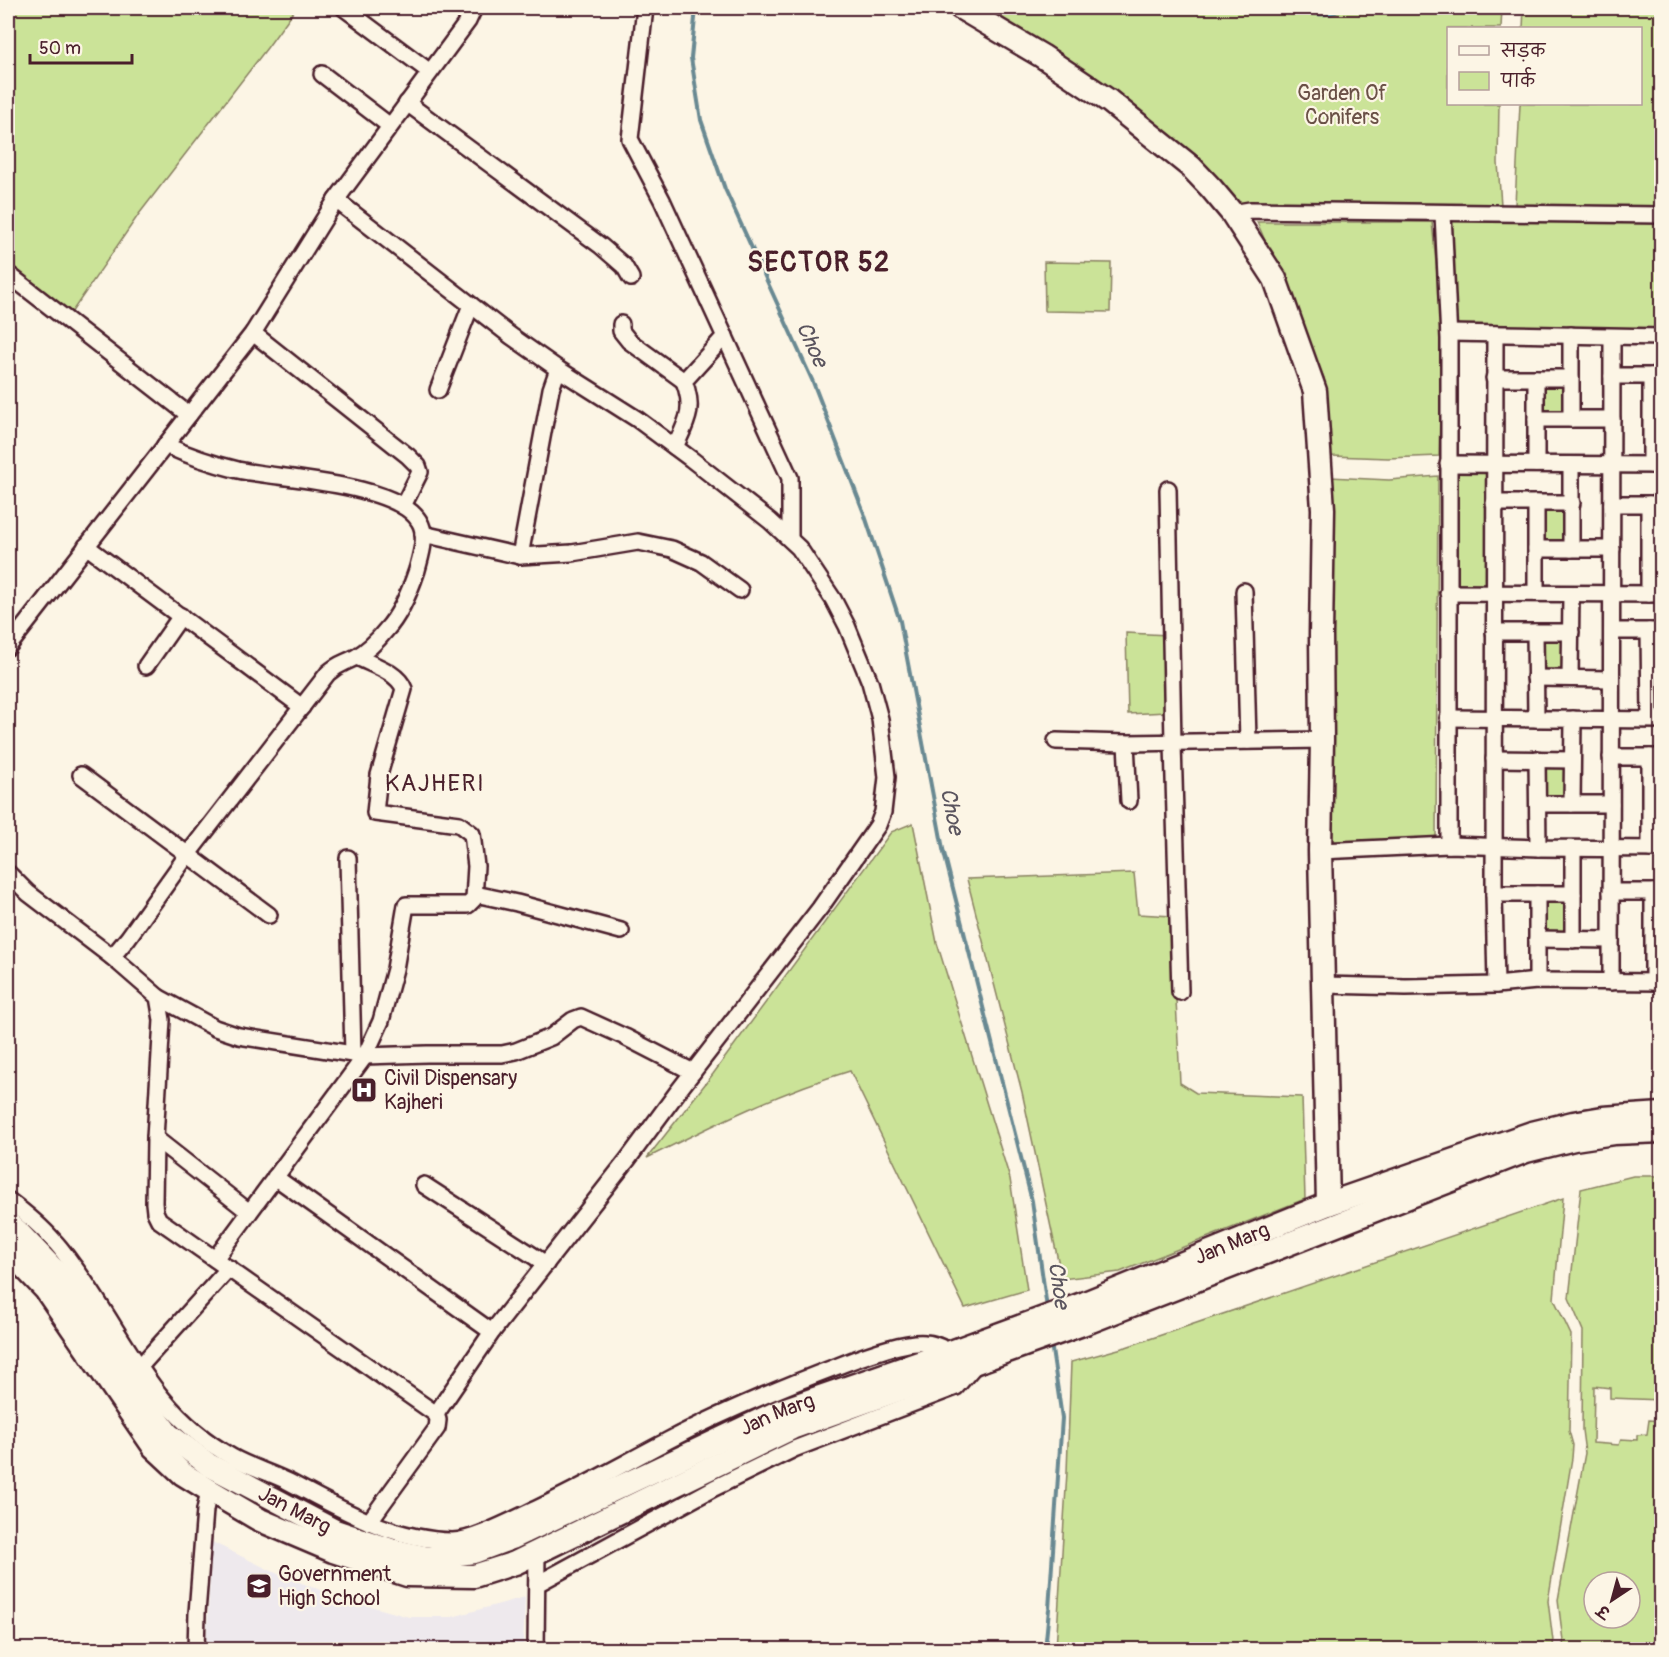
<svg xmlns="http://www.w3.org/2000/svg" width="1669" height="1657" font-family="Pangolin,'Playpen Sans Deva',sans-serif">
  <style>
    .built { fill: #eee9ed }
    .green { fill: #cbe398; stroke: #8a8162; stroke-width: 1.5; fill-rule: evenodd }
    .water { fill: #7ecfd6; stroke: #698992; stroke-width: 1.5 }
    .lines { fill: none; stroke-linecap: round; stroke-linejoin: round }
    .stream { stroke: #698992; stroke-width: 4 }
    .street-casing { stroke: #4a1f2b; stroke-width: 20 }
    .secondary-casing { stroke: #4a1f2b; stroke-width: 27 }
    .street { stroke: #fcf5e5; stroke-width: 15 }
    .secondary { stroke: #fcf5e5; stroke-width: 22 }
    .labels { text-anchor: middle; stroke-width: 4.5; stroke-linejoin: round; paint-order: stroke }
    .park-label { font-size: 21px; fill: #6a5046; stroke: #fcf5e5 }
    .poi-label { font-size: 21px; fill: #4a1f2b; stroke: #fcf5e5; text-anchor: start }
    .street-label { font-size: 21px; fill: #4a1f2b; stroke: #fcf5e5 }
    .water-label { font-size: 22px; font-style: italic; fill: #5a545e; stroke: #fcf5e5 }
    .quarter-label { font-size: 24px; letter-spacing: 1.5px; fill: #4a1f2b; stroke: #fcf5e5 }
    .district-label { font-size: 27px; font-weight: bold; letter-spacing: 1.5px; fill: #4a1f2b; stroke: #fcf5e5 }
  </style>
  <rect width="100%" height="100%" fill="#fcf5e5"/>
  <filter id="ink" filterUnits="userSpaceOnUse"><feTurbulence type="fractalNoise" baseFrequency=".0167" numOctaves="2"/><feDisplacementMap in="SourceGraphic" scale="12" xChannelSelector="R" yChannelSelector="G"/><feConvolveMatrix kernelMatrix="1 2 1 2 8 2 1 2 1" color-interpolation-filters="sRGB"/></filter>
  <g filter="url(#ink)">
    <polygon class="built" points="212,1542 280,1575 342,1598 409,1617 452,1617 525,1597 523,1649 206,1649"/>
    <g class="green">
      <polygon points="8,8 296,8 267,48 139,214 67,319 8,274"/>
      <polygon points="961,8 1502,8 1501,28 1448,28 1448,104 1499,104 1498,163 1501,205 1515,205 1520,104 1640,104 1640,28 1523,28 1524,8 1661,8 1661,331 1448,330 1448,205 1229,205 1175,146"/>
      <polygon points="1257,222 1432,222 1442,325 1439,456 1388,458 1331,456 1324,378"/>
      <polygon points="1044,262 1111,263 1110,312 1045,311"/>
      <polygon points="1567,382 1566,415 1540,414 1540,383"/>
      <rect x="1448" y="464" width="46" height="129"/>
      <polygon points="1438,476 1436,841 1332,843 1331,562 1334,504 1330,477 1389,480"/>
      <polygon points="1566,507 1567,545 1541,544 1542,508"/>
      <polygon points="1654,509 1661,509 1661,542 1653,541"/>
      <polygon points="1126,633 1169,635 1167,712 1128,714"/>
      <polygon points="1654,635 1661,635 1661,667 1653,667"/>
      <polygon points="1540,637 1566,637 1566,675 1539,674"/>
      <polygon points="1543,764 1568,765 1568,800 1543,800"/>
      <path d="M913 823 937 943 1010 1179 1027 1290 965 1308 850 1071C779 1092 713 1125 647 1158L713 1074 891 832Z"/>
      <polygon points="1134,873 1138,914 1172,916 1180,1083 1196,1093 1302,1097 1305,1199 1120,1272 1062,1279 1022,1092 967,879"/>
      <polygon points="1542,899 1568,900 1569,936 1542,934"/>
      <path d="M1633 1176H1661V1400L1610 1398V1388L1594 1386 1593 1443 1619 1445 1621 1439 1637 1440V1435L1647 1434 1649 1420 1661 1421 1660 1543 1662 1554 1661 1649 1621 1650 1600 1647 1599 1649H1564L1558 1600 1585 1453 1582 1430 1583 1331 1569 1298 1581 1189ZM1594 1582H1630V1618H1594Z"/>
      <polygon points="1563,1198 1554,1299 1571,1335 1569,1431 1573,1445 1572,1458 1548,1601 1554,1649 1056,1649 1067,1472 1071,1362 1126,1347"/>
    </g>
    <path class="water" d="M1294 8H1344C1332 20 1309 16 1294 8Z"/>
    <g class="lines">
      <g class="stream">
        <polyline points="696,8 691,58 701,120 725,189 813,382 864,513 900,621 943,849 1032,1201 1047,1308"/>
        <polyline points="1045,1650 1049,1609 1062,1418 1051,1343"/>
      </g>
      <g class="street-casing">
        <g id="street">
          <polyline points="344,8 430,72"/>
          <polyline points="645,8 630,139 662,200 790,478 790,539"/>
          <polyline points="322,74 390,126"/>
          <polyline points="407,103 601,246 624,266 631,278"/>
          <polyline points="1232,213 1250,210 1662,215"/>
          <polyline points="1443,214 1449,339 1449,845"/>
          <polyline points="8,274 189,415"/>
          <polyline points="621,324 621,331 629,341 684,381"/>
          <polyline points="253,333 408,456 418,466 420,472 403,506"/>
          <polyline points="1449,333 1662,337"/>
          <polyline points="1495,334 1494,894 1496,985"/>
          <polyline points="1612,376 1662,376"/>
          <polyline points="1651,376 1651,465"/>
          <polyline points="1494,378 1571,378"/>
          <polyline points="438,390 471,305"/>
          <polyline points="1536,419 1536,378"/>
          <polyline points="1571,419 1612,419"/>
          <path d="M675 447C687 421 695 410 684 381L725 336"/>
          <polyline points="1448,464 1662,465"/>
          <polyline points="1536,464 1536,419 1571,419 1571,335"/>
          <polyline points="1168,489 1173,743 1180,992"/>
          <polyline points="1494,503 1572,503"/>
          <polyline points="1612,504 1662,504"/>
          <polyline points="423,534 520,556 572,553 638,542 672,549 701,562 740,590"/>
          <polyline points="86,546 302,707"/>
          <polyline points="1536,549 1536,503"/>
          <polyline points="1571,549 1612,549"/>
          <polyline points="520,556 551,389 558,369"/>
          <polyline points="1244,591 1248,741"/>
          <polyline points="1448,593 1662,594"/>
          <polyline points="1536,593 1536,549 1571,549 1571,465"/>
          <polyline points="1649,594 1649,504"/>
          <polyline points="1612,631 1662,631"/>
          <polyline points="1649,631 1650,719"/>
          <polyline points="1494,632 1571,632"/>
          <polyline points="1535,632 1536,719"/>
          <polyline points="8,647 253,333 336,200 468,21 474,8"/>
          <path d="M357 657C372 665 398 672 404 689L379 775 375 813 459 824 472 834 476 866 474 899 468 905H406L395 969 381 1021 365 1056 427 1054H502L516 1051 551 1037 573 1020 581 1017 625 1037 693 1072"/>
          <polyline points="146,666 181,616"/>
          <polyline points="1535,678 1611,679"/>
          <polyline points="1570,678 1571,594"/>
          <polyline points="1448,718 1662,720"/>
          <polyline points="1056,741 1126,743 1322,740"/>
          <polyline points="1126,743 1129,801"/>
          <polyline points="1611,757 1662,757"/>
          <polyline points="1650,757 1650,849"/>
          <polyline points="1494,759 1572,760"/>
          <polyline points="1537,759 1538,848"/>
          <polyline points="81,775 269,915"/>
          <polyline points="1538,804 1611,804"/>
          <polyline points="1572,804 1573,719"/>
          <polyline points="1320,851 1449,845 1538,848 1662,849"/>
          <polyline points="348,858 353,1054"/>
          <polyline points="8,873 28,893 112,957 158,997 162,1020 155,1138 154,1203 155,1212 159,1220 436,1414 492,1332 628,1159 679,1090 820,908 878,825 883,812 887,777 880,719 870,682 847,626 833,599 799,548 770,521 691,459 637,419 558,369 511,336 336,200"/>
          <polyline points="1611,892 1662,892"/>
          <polyline points="1653,892 1653,982"/>
          <polyline points="475,894 517,903 621,931"/>
          <polyline points="1494,894 1573,894"/>
          <polyline points="1537,939 1611,940"/>
          <polyline points="1573,940 1573,849"/>
          <path d="M112 957 128 938 188 854 328 673C339 663 343 664 356 657 367 651 378 640 386 630 401 614 410 591 417 570 421 555 428 535 419 521 396 483 280 479 238 470 213 464 189 456 165 445"/>
          <polyline points="1537,981 1537,894"/>
          <polyline points="1611,982 1612,337"/>
          <polyline points="1324,985 1406,987 1496,985 1537,981 1662,982"/>
          <polyline points="158,997 215,1028 239,1036 365,1056 215,1259"/>
          <polyline points="155,1138 249,1212"/>
          <polyline points="275,1177 492,1332"/>
          <polyline points="424,1185 546,1264"/>
          <path d="M8 1200C24 1212 41 1226 54 1241 62 1249 68 1259 75 1268 127 1338 151 1412 232 1457 250 1467 271 1473 289 1482 341 1509 392 1540 452 1541 473 1541 516 1518 536 1509 581 1488 623 1464 667 1441 722 1412 780 1388 838 1366 858 1358 904 1341 925 1343 934 1343 943 1348 951 1352"/>
          <polyline points="134,1373 229,1268"/>
          <polyline points="369,1522 437,1428 438,1420 436,1414"/>
          <polyline points="537,1584 714,1488 794,1449 956,1387 976,1364"/>
          <polyline points="196,1650 197,1613 205,1510 209,1490"/>
          <polyline points="536,1650 537,1553"/>
        </g>
      </g>
      <g class="secondary-casing">
        <g id="secondary">
          <polyline points="961,8 1042,56 1109,101 1191,167 1211,188 1232,213 1275,279 1315,391 1323,509 1321,635 1322,740 1320,851 1328,1204"/>
          <path id="s1" d="M8 1223 18 1232 61 1277 128 1380 168 1434 209 1465 335 1531 391 1550 428 1558 474 1552 512 1538 780 1411 951 1352 1085 1303 1328 1204 1532 1133 1573 1123 1603 1118 1662 1114"/>
          <polyline points="8,1250 46,1290 154,1447 183,1474 209,1490 260,1520 333,1551 407,1575 474,1576 515,1563 792,1428 1091,1321 1526,1151 1574,1139 1614,1133 1662,1131"/>
        </g>
      </g>
      <use href="#street" class="street"/>
      <use href="#secondary" class="secondary"/>
    </g>
  </g>
  <defs>
    <g id="hospital-square" transform="scale(1.35)"><rect x="-9" y="-9" width="18" height="18" rx="4" fill="#4a1f2b" stroke="#fcf5e5"/><path d="M-5-5h3v3.5h4V-5h3V5h-3V1.5h-4V5h-3Z" fill="#fff"/></g>
    <g id="school-square" transform="scale(1.35)"><rect x="-9" y="-9" width="18" height="18" rx="4" fill="#4a1f2b" stroke="#fcf5e5"/><path d="M0-5L7-2L0 1L-7-2ZM-4 1L0 2.5L4 1V4Q0 6-4 4Z" fill="#fff"/></g>
  </defs>
  <g fill-rule="evenodd">
    <use href="#hospital-square" x="364" y="1090"/>
    <use href="#school-square" x="259" y="1586"/>
  </g>
  <g class="labels">
    <g class="park-label">
      <text x="1342" y="100">Garden Of<tspan x="1342" dy="24">Conifers</tspan></text>
    </g>
    <g class="poi-label">
      <text x="384" y="1085">Civil Dispensary<tspan x="384" dy="24">Kajheri</tspan></text>
      <text x="278" y="1581">Government<tspan x="278" dy="24">High School</tspan></text>
    </g>
    <g class="street-label">
      <text dy="7" stroke="none"><textPath href="#s1" startOffset="1422">Jan Marg</textPath></text>
      <text dy="7" stroke="none"><textPath href="#s1" startOffset="936">Jan Marg</textPath></text>
      <text dy="7" stroke="none"><textPath href="#s1" startOffset="414">Jan Marg</textPath></text>
    </g>
    <g class="water-label">
      <text transform="translate(813 344) rotate(66)" y="8">Choe</text>
      <text transform="translate(953 811) rotate(79)" y="8">Choe</text>
      <text transform="translate(1060 1285) rotate(82)" y="8">Choe</text>
    </g>
    <g class="quarter-label">
      <text x="435" y="791">KAJHERI</text>
    </g>
    <g class="district-label">
      <text x="819" y="271">SECTOR 52</text>
    </g>
  </g>
  <rect width="1669" height="1657" fill="none" stroke="#fcf5e5" stroke-width="30"/>
  <rect x="15" y="15" width="1639" height="1627" fill="none" stroke="#4a1f2b" stroke-width="2" filter="url(#ink)"/>
  <rect x="1447" y="27" width="195" height="78" fill="#fcf5e5" stroke="#b59f9b" stroke-width="1.5"/>
  <rect x="1459" y="46" width="30" height="9" fill="#fcf5e5" stroke="#b59f9b" stroke-width="1.5"/>
  <text x="1501" y="57" font-size="18" fill="#4a1f2b">सड़क</text>
  <rect x="1459" y="72" width="30" height="18" fill="#cbe398" stroke="#b59f9b" stroke-width="1.5"/>
  <text x="1501" y="87" font-size="18" fill="#4a1f2b">पार्क</text>
  <g transform="translate(1612 1600) rotate(216)"><circle r="28" fill="#fcf5e5" stroke="#b59f9b" stroke-width="1.5"/>
  <path d="M0-4.5L10 22L0 15L-10 22Z" fill="#4a1f2b"/>
  <text y="-9" font-size="16" font-weight="bold" text-anchor="middle" fill="#4a1f2b">उ</text>
  </g>
  <path d="M30 54v9h102v-9" fill="none" stroke="#4a1f2b" stroke-width="3"/>
  <text x="39" y="54" font-size="18" fill="#4a1f2b" stroke="#fcf5e5" stroke-width="4.5" paint-order="stroke">50 m</text>
</svg>
